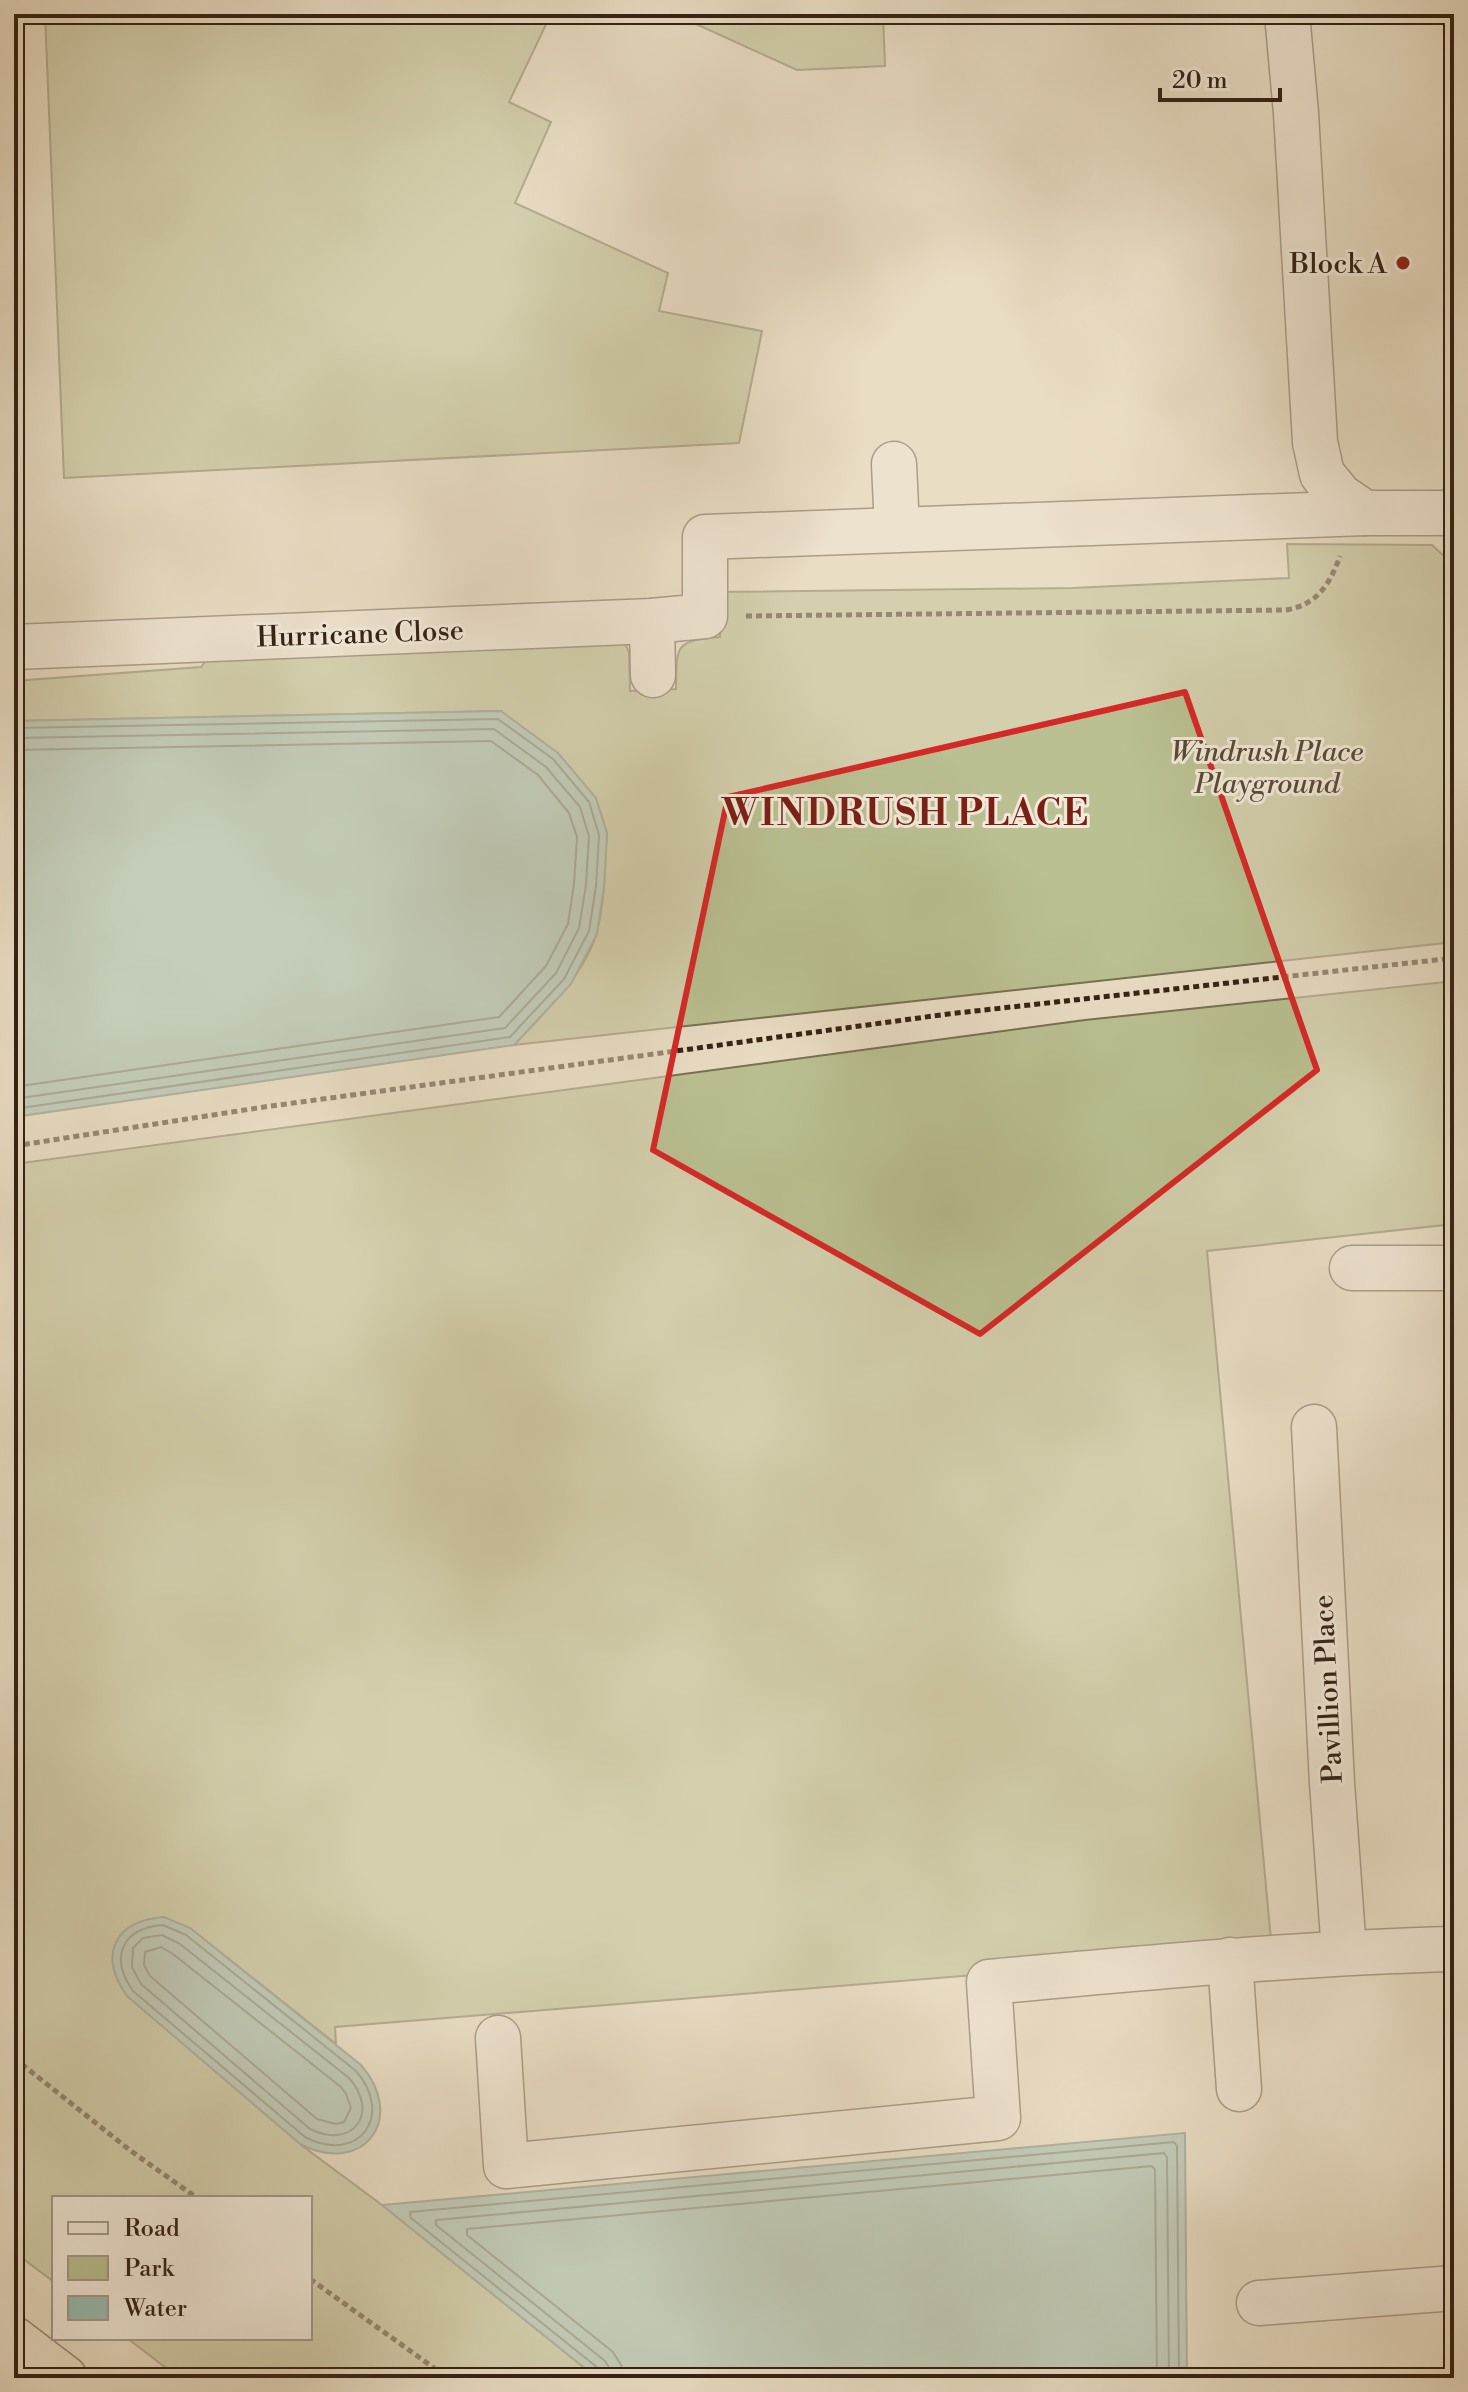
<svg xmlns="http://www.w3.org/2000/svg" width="1468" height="2392" font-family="'Libre Bodoni',serif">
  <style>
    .green { fill: #bac092; stroke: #777152; stroke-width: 2 }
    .water { fill: #98bcb0; stroke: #707e71; stroke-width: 2 }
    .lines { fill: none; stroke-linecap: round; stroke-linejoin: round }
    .shore { stroke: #666f62; stroke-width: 2 }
    .minor-casing { stroke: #61513f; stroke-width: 47 }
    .highway-casing { stroke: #342213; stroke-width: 47 }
    .path { stroke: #342213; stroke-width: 5; stroke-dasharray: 6 4; stroke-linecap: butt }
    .minor { stroke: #f1e9d9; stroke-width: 44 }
    .highway { stroke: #e9ddc4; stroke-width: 44 }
    .marked { fill: none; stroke: #d62828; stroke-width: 6; stroke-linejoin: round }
    .poi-dot { fill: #8f2418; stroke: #f1e9d9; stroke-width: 3 }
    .labels { text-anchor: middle; stroke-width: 6; stroke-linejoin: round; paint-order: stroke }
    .poi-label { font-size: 28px; fill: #342213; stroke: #f1e9d9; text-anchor: end }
    .street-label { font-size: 28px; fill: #342213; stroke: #f1e9d9 }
    .park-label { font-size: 28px; font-style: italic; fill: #564a33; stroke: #f1e9d9 }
    .district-label { font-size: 36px; font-weight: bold; letter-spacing: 2px; fill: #7a1f14; stroke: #f1e9d9 }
  </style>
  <rect width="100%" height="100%" fill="#e9ddc4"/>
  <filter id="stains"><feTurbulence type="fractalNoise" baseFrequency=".0025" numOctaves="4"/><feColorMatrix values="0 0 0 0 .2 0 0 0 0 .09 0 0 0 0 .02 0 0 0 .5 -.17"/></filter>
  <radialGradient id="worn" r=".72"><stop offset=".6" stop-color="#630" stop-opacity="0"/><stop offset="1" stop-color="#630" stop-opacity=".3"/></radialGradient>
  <g class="green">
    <polygon points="45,14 551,14 509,102 551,122 515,203 668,273 659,311 762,331 739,443 64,478"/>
    <polygon points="674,14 883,14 885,66 797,70"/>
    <polygon points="1109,14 1253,14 1254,18 1109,22"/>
    <path d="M1287 544 1432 545 1445 557 1454 558V942L514 1045C544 1013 586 974 597 931 605 900 605 866 607 833L501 711 14 721V681L201 667 211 654 624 642 629 652 630 691 676 689C677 646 673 641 720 637L719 592 1072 588 1289 578Z"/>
    <polygon points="1454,981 1454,1224 1207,1251 1272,1951 335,2027 336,2044 190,1928 300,2144 382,2205 597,2378 179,2378 127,2338 310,2338 310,2198 54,2198 54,2282 14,2252 14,1164 1085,1020"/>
  </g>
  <g class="water">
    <polygon points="501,711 558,753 596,798 607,833 604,887 597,934 571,984 514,1045 14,1117 14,721"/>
    <path d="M164 1917 190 1928 361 2065C407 2118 364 2177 300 2144L127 1996C98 1955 114 1921 164 1917Z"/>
    <polygon points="1185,2133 1187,2378 597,2378 382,2205"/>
  </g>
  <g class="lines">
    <g class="shore">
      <polyline points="14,728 498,719 553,759 589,802 599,835 596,886 589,931 564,979 510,1037 14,1109"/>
      <polyline points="14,738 494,729 546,767 580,807 589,836 586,885 579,928 556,973 505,1028 14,1099"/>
      <polyline points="14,750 491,741 538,775 569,813 577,837 574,884 568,924 546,966 499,1017 14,1087"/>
      <path d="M163 1925 186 1935 356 2071C395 2116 358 2165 305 2137L133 1991C109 1957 122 1928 163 1925Z"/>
      <path d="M162 1935 180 1944 349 2078C380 2113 353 2150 310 2129L141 1984 132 1967 133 1948 143 1938Z"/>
      <polygon points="161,1947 173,1954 341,2087 346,2094 351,2108 344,2122 336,2124 317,2119 150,1976 144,1965 145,1952"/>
      <polyline points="601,2378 598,2368 411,2218 410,2212 1174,2142 1177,2146 1179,2378"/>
      <polyline points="611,2378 610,2369 605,2361 436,2225 436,2220 1164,2153 1167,2157 1169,2378"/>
      <polyline points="623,2378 621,2365 613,2352 467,2235 467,2229 1152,2166 1155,2170 1157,2378"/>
    </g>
    <g class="minor-casing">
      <g id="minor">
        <polyline points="1287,14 1296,113 1315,442 1322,474 1340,496 1365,513 1454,513"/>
        <polyline points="894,464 897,529"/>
        <polyline points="652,621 653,675"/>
        <polyline points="14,647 652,621 705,616 705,537 1365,513"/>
        <polyline points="1352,1268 1454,1268"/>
        <polyline points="1314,1427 1332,1783 1344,1952"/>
        <polyline points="1230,1960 1239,2089"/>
        <path d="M498 2038 506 2166 998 2118 989 1982C1144 1968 1298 1953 1454 1949"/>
        <polyline points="1259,2303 1454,2288"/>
      </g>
    </g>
    <g class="highway-casing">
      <polyline id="highway" points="14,2339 65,2378"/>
    </g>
    <g class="path">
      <path d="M746 616 1286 610C1317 605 1330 584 1340 556"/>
      <polyline points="14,1146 264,1107 948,1014 1454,958"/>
      <polyline points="14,2058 131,2151 197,2198"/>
      <polyline points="310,2279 448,2378"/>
    </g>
    <use href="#minor" class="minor"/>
    <use href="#highway" class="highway"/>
  </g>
  <path d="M0 0H1468V2392H0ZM1185 692 1317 1070 980 1334 653 1150 728 797Z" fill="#e9ddc4" fill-opacity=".55" fill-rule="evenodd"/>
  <path class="marked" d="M1185 692 1317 1070 980 1334 653 1150 728 797Z"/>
  <circle class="poi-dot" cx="1403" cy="263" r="8"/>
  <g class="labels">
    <g class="poi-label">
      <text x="1387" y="273">Block A</text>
    </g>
    <g class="street-label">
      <text transform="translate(360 633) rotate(-2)" y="10">Hurricane Close</text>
      <text transform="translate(1327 1689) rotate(-93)" y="10">Pavillion Place</text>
    </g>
    <g class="park-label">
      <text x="1267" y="761">Windrush Place<tspan x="1267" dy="32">Playground</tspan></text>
    </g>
    <g class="district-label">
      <text x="906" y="825">WINDRUSH PLACE</text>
    </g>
  </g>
  <rect width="1468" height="2392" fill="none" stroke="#e9ddc4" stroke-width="48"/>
  <rect x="16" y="16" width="1436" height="2360" fill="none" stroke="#342213" stroke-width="4"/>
  <rect x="24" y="24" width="1420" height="2344" fill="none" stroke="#342213" stroke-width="2"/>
  <rect x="52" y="2196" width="260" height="144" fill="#f1e9d9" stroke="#a5998a" stroke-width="2"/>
  <rect x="68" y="2222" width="40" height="12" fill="#f1e9d9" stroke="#a5998a" stroke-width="2"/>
  <text x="124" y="2236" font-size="24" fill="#342213">Road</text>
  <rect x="68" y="2256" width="40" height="24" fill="#bac092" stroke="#a5998a" stroke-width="2"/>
  <text x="124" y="2276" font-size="24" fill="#342213">Park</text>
  <rect x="68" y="2296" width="40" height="24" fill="#98bcb0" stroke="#a5998a" stroke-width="2"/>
  <text x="124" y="2316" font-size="24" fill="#342213">Water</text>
  <path d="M1160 88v12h120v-12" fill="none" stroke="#342213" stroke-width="4"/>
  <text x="1172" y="88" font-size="24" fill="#342213" stroke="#f1e9d9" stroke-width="6" paint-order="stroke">20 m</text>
  <rect width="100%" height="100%" filter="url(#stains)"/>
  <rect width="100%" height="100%" fill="url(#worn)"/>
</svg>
